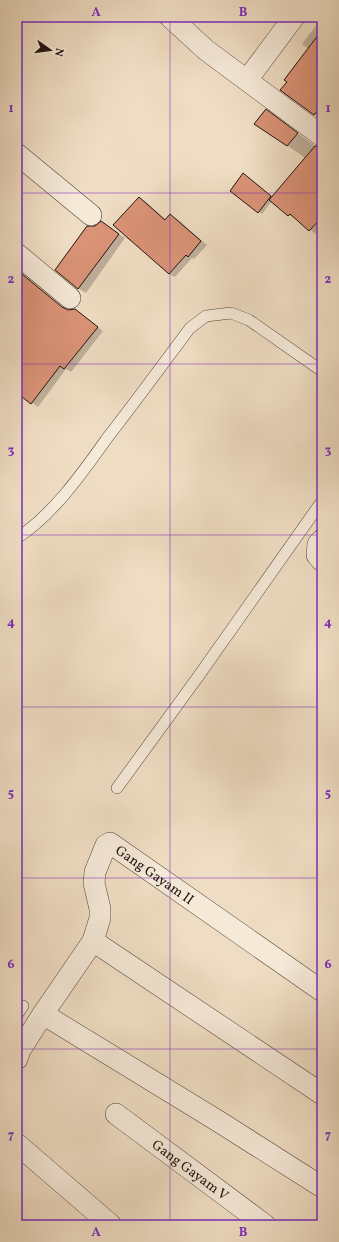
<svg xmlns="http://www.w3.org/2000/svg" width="339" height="1242" font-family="Vollkorn,serif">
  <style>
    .shadow { fill: #0003 }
    .building { fill: #db9378; stroke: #1f140f }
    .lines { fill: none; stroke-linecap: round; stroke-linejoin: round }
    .service-casing { stroke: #53463c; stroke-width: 12 }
    .minor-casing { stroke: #53463c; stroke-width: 22 }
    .service { stroke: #f5e9d8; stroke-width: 11 }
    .minor { stroke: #f5e9d8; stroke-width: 21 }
    .grid { fill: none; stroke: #7b2cbf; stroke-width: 1; stroke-opacity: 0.55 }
    .labels { text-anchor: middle; stroke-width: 4; stroke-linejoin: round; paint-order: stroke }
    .street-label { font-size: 14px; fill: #1f140f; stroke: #f5e9d8 }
    .neatline { fill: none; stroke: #7b2cbf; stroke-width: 1.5 }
    .grid-label { font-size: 13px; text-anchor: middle; font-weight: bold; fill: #7b2cbf }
  </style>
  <rect width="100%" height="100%" fill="#efddc3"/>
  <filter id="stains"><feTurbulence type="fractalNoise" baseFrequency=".005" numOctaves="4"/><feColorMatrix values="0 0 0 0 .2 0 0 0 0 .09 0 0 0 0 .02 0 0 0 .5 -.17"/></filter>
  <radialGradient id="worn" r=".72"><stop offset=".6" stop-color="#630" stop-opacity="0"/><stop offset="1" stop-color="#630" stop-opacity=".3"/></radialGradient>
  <g class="shadow">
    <polygon points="322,18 322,120 282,90 309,49 302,44"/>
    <polygon points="272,114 318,148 322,149 322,227 316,234 295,218 289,215 272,201 262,214 231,191 247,177 273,197 305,158 256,123"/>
    <polygon points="139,198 145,201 166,220 170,215 176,218 207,245 194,259 192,258 175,277 169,274"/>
    <polygon points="101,222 125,238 86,293 79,289 56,270"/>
    <polygon points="17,269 66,310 75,310 103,331 71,372 66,369 38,407 17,392"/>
  </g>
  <g class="building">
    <polygon points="322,30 322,105 314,115 280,90 287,82 284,80"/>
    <polygon points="266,109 298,133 287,146 254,124"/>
    <polygon points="315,146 322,148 322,217 309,231 290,214 288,216 269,200"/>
    <polygon points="243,173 271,196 258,213 230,191"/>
    <polygon points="139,197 165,220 170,214 201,241 188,257 186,255 169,274 113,225"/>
    <polygon points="101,221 119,234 78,289 55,270 87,226 95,226"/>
    <polygon points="17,270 62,307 68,310 75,309 98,327 64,369 60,366 31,404 17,393"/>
  </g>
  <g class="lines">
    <g class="service-casing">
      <g id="service">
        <path d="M17 538C53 515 83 472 108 437 136 401 163 364 190 328L206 316 231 313 249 320 322 371"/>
        <polyline points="117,788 200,674 322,501"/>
        <polyline points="17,1015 23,1006"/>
      </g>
    </g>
    <g class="minor-casing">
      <g id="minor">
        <polyline points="170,17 206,50 322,136"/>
        <polyline points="247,80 294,17"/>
        <polyline points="17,154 91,215"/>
        <polyline points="17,254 70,298"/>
        <polyline points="322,540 318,544 317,555 322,561"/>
        <polyline points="93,941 322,1094"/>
        <polyline points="43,1014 218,1121 322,1187"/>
        <path id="s1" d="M17 1059 20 1050 43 1014 93 941 100 918V909L94 883 95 872 106 845 110 843 322 991"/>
        <path id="s2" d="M116 1114 265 1225"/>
        <polyline points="17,1144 111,1225"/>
      </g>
    </g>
    <use href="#service" class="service"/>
    <use href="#minor" class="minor"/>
  </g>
  <path class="grid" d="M170 17V1225M17 193H322M17 364H322M17 535H322M17 707H322M17 878H322M17 1049H322"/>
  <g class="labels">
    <g class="street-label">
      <text dy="5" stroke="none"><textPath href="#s1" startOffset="300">Gang Gayam II</textPath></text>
      <text dy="5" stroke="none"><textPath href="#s2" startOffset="93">Gang Gayam V</textPath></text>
    </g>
  </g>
  <rect width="339" height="1242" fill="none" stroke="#efddc3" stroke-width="44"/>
  <g transform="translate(50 50) rotate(104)" stroke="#f5e9d8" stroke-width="3" paint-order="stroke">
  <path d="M0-3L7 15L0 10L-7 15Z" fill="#1f140f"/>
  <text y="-6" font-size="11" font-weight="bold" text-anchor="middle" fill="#1f140f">N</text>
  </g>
  <rect x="22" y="22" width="295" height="1198" class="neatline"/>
  <g class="grid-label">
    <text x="96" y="16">A</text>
    <text x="243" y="16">B</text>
    <text x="11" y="112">1</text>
    <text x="328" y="112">1</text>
    <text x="11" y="283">2</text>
    <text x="328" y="283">2</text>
    <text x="11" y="454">3</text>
    <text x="328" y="454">3</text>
    <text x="11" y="626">4</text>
    <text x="328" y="626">4</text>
    <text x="11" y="797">5</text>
    <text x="328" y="797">5</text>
    <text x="11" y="968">6</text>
    <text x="328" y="968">6</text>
    <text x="11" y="1139">7</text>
    <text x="328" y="1139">7</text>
    <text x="96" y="1236">A</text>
    <text x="243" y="1236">B</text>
  </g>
  <rect width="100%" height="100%" filter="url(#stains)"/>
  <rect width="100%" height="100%" fill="url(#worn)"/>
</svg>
